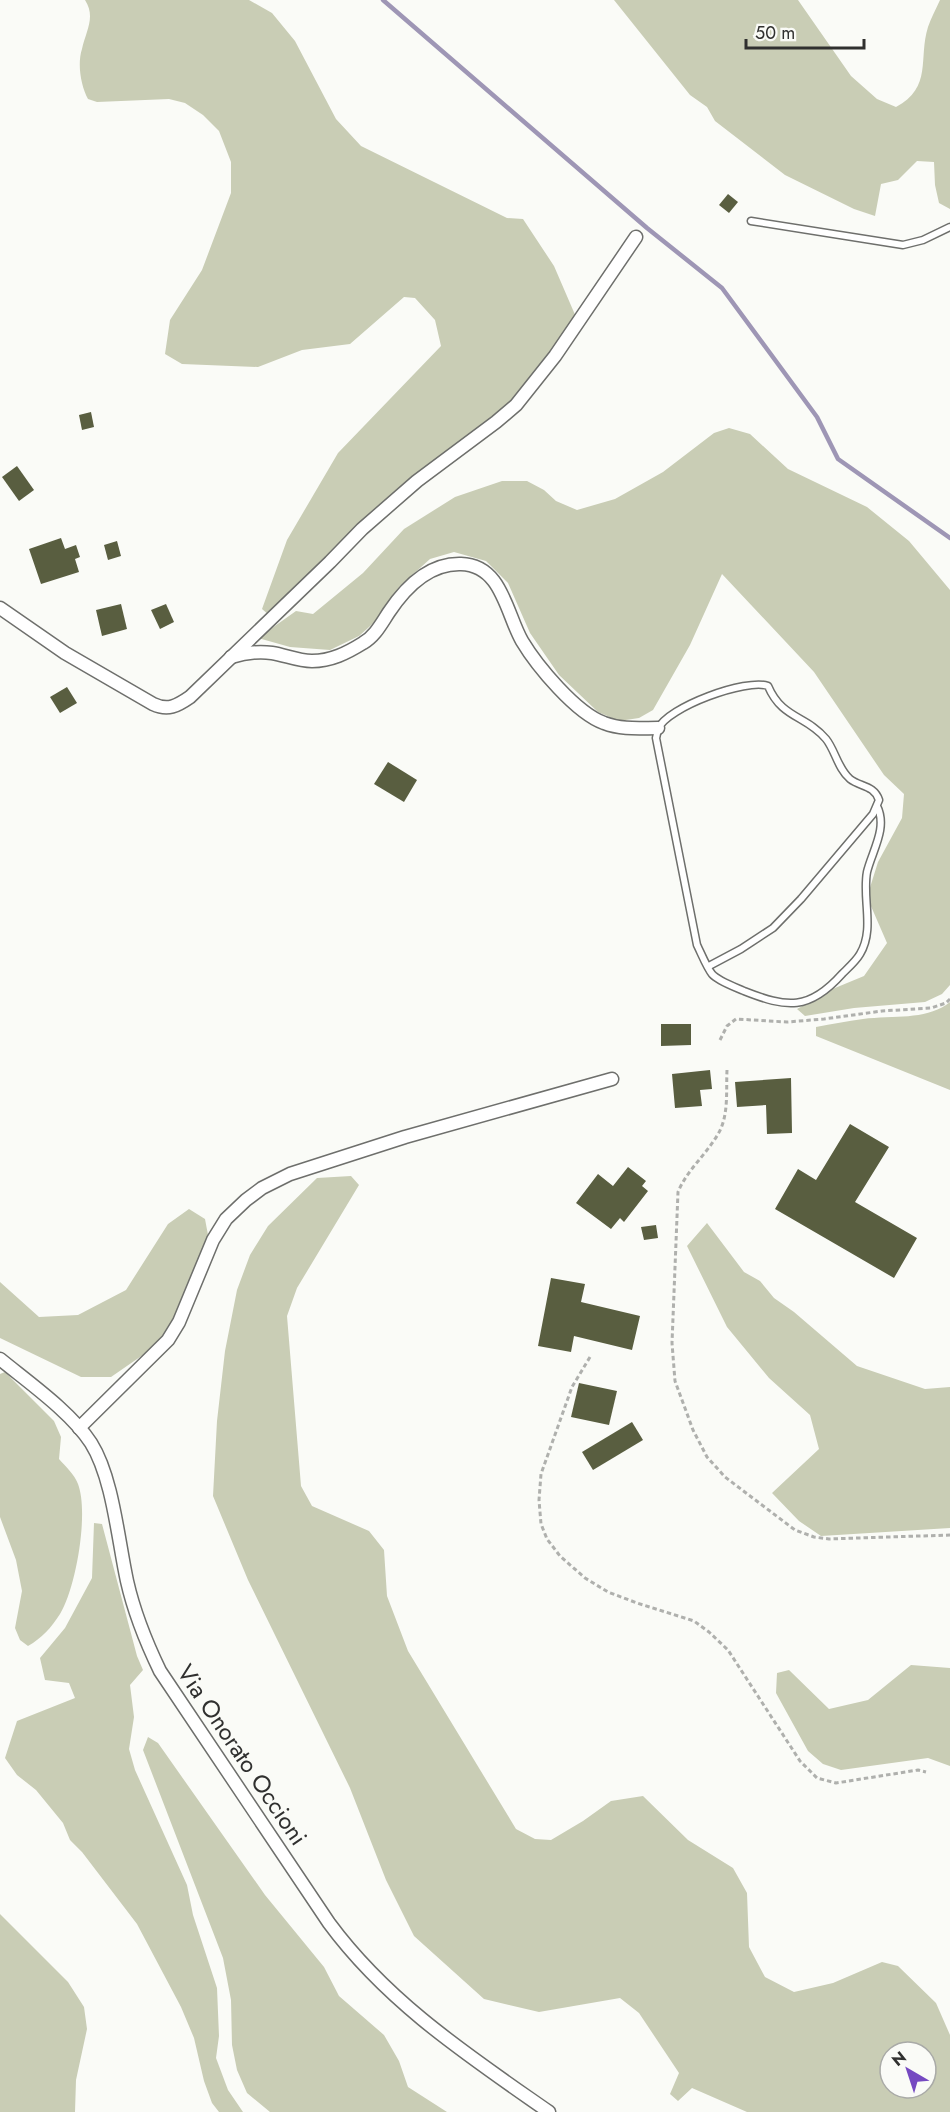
<svg xmlns="http://www.w3.org/2000/svg" width="950" height="2112" font-family="Jost,sans-serif">
  <style>
    .green { fill: #c9cdb5; fill-rule: evenodd }
    .lines { fill: none; stroke-linecap: round; stroke-linejoin: round }
    .stream { stroke: #9e96b5; stroke-width: 4.5 }
    .building { fill: #595e40 }
    .service-casing { stroke: #6e6f6c; stroke-width: 9 }
    .minor-casing { stroke: #6e6f6c; stroke-width: 15 }
    .path { stroke: #afb0ad; stroke-width: 3; stroke-dasharray: 4.5 3; stroke-linecap: butt }
    .service { stroke: #fff; stroke-width: 6 }
    .minor { stroke: #fff; stroke-width: 12 }
    .labels { text-anchor: middle; stroke-width: 6; stroke-linejoin: round; paint-order: stroke }
    .street-label { font-size: 24px; fill: #30302f; stroke: #fafbf7 }
  </style>
  <rect width="100%" height="100%" fill="#fafbf7"/>
  <g class="green">
    <path d="M85 0H249L272 13 295 41 336 119 361 146 507 218 523 219 554 266 576 317 528 383 496 416 269 615 262 609 287 540 338 453 441 346 435 320 415 298 404 297 350 344 302 350 258 367 182 364 165 354 170 320 202 270 231 193V162L219 131 203 115 185 103 169 99 97 102 88 99C81 86 77 64 82 49 86 31 96 17 85 0Z"/>
    <path d="M614 0H798L851 76 877 99 896 107C933 87 918 59 928 27 931 18 936 9 940 0H950V209L939 203 935 185 934 162 917 161 898 180 881 184 875 216 854 209 785 175 715 121 707 107 690 95Z"/>
    <polygon points="729,428 750,434 788,469 867,507 909,541 950,590 950,985 942,994 925,1002 854,1008 805,1016 797,1009 835,988 864,976 887,943 867,897 878,862 902,818 904,794 884,775 814,672 722,574 690,645 653,710 639,718 619,721 598,712 559,675 530,633 508,583 486,561 454,552 430,559 400,586 378,619 359,636 330,650 290,647 258,638 296,611 313,614 363,573 404,529 455,497 502,481 527,481 544,490 556,501 577,510 615,499 663,472 714,433"/>
    <path d="M950 1002V1090L816 1036V1027C832 1024 847 1021 863 1019 891 1015 927 1021 950 1002Z"/>
    <path d="M351 1176 359 1185 297 1288 287 1316 301 1486 312 1506 369 1531 384 1550 387 1596 408 1651 516 1829 535 1839 551 1840 583 1821 611 1801 643 1796 688 1840 733 1868 747 1893 749 1947 765 1977 794 1992 833 1983 882 1962 898 1966 936 2003 950 2035V2112H747L692 2088 678 2101 670 2094 679 2073 639 2013 620 1998 539 2012 484 1999 414 1936 386 1880 350 1788 248 1580 213 1496 217 1421 225 1351 237 1290 250 1255 268 1226 317 1178ZM890 2052H926V2088H890Z"/>
    <polygon points="189,1209 205,1219 208,1235 170,1327 153,1348 111,1377 81,1377 0,1338 0,1282 39,1317 78,1315 126,1290 168,1224"/>
    <polygon points="707,1223 744,1272 760,1281 774,1298 794,1312 857,1366 925,1389 950,1387 950,1528 821,1536 799,1521 772,1493 819,1449 810,1415 769,1378 727,1327 687,1246"/>
    <path d="M5 1372 54 1421 61 1437 59 1459C65 1466 75 1475 78 1484 89 1513 76 1588 60 1614 51 1628 42 1638 28 1646L20 1640 15 1628 22 1591 16 1560 0 1517V1374Z"/>
    <polygon points="94,1523 102,1524 137,1656 143,1670 130,1685 134,1717 129,1749 135,1770 187,1885 193,1915 217,1988 219,2036 216,2058 228,2090 243,2112 219,2112 212,2103 204,2081 194,2038 181,2007 137,1924 82,1852 70,1840 63,1823 36,1790 17,1775 5,1758 17,1721 75,1698 69,1683 45,1680 40,1658 65,1628 92,1578"/>
    <polygon points="911,1665 950,1668 950,1766 928,1758 841,1770 823,1764 808,1751 776,1693 777,1673 789,1670 829,1709 868,1700"/>
    <polygon points="148,1737 158,1743 265,1895 324,1967 339,1996 384,2035 399,2061 408,2087 447,2112 270,2112 247,2093 237,2070 232,2045 231,2000 223,1958 143,1750"/>
    <polygon points="0,1914 68,1982 84,2007 87,2029 76,2080 75,2112 0,2112"/>
  </g>
  <g class="lines">
    <polyline class="stream" points="383,0 647,228 722,288 817,417 838,459 950,538"/>
  </g>
  <g class="building">
    <polygon points="728,194 738,202 729,213 719,205"/>
    <polygon points="91,412 94,427 82,430 79,415"/>
    <polygon points="17,466 34,490 19,501 2,477"/>
    <polygon points="61,538 65,549 76,545 80,557 75,559 79,572 41,584 29,549"/>
    <polygon points="117,541 121,556 108,560 104,545"/>
    <polygon points="121,604 127,629 102,636 96,610"/>
    <polygon points="166,604 174,622 160,629 151,610"/>
    <polygon points="67,687 77,703 60,713 50,697"/>
    <polygon points="388,762 417,780 404,802 374,784"/>
    <polygon points="661,1024 691,1024 691,1045 661,1046"/>
    <polygon points="710,1070 712,1089 700,1090 702,1106 675,1108 672,1074"/>
    <polygon points="791,1078 792,1133 767,1134 766,1105 737,1107 735,1082"/>
    <polygon points="850,1124 889,1147 855,1202 917,1238 894,1278 775,1209 798,1169 816,1180"/>
    <polygon points="628,1167 646,1181 642,1186 648,1191 624,1222 620,1218 611,1229 576,1203 598,1174 613,1186"/>
    <polygon points="656,1225 658,1238 644,1240 641,1227"/>
    <polygon points="551,1278 585,1284 581,1302 640,1316 632,1350 574,1336 571,1352 538,1346"/>
    <polygon points="579,1383 617,1391 609,1425 571,1417"/>
    <polygon points="632,1422 643,1440 593,1470 582,1452"/>
  </g>
  <g class="lines">
    <g class="service-casing">
      <g id="service">
        <polyline points="751,221 903,245 923,240 950,227"/>
        <path d="M709 966 741 949 773 928 801 899 873 814 879 800C874 785 860 787 850 779 838 769 835 750 826 739 806 715 782 719 768 686 747 678 667 707 658 729 657 732 657 735 656 738L697 945C701 953 707 968 712 974 718 981 735 987 744 991 787 1008 809 1011 842 974 848 968 856 961 860 954 875 929 862 899 867 872 872 851 888 828 877 806"/>
      </g>
    </g>
    <g class="minor-casing">
      <g id="minor">
        <path d="M0 608 65 653 153 704C168 711 177 706 190 697L330 562 362 529 417 481 496 422 516 405 555 356 636 237"/>
        <path d="M231 657C244 653 258 651 272 653 285 655 298 661 312 661 331 661 347 653 363 643 375 636 381 624 389 612 405 588 429 563 461 564 502 565 506 613 522 641 537 666 576 713 604 723 622 730 640 728 658 728"/>
        <path d="M0 1359C28 1382 71 1412 91 1443 113 1478 118 1540 127 1581 134 1612 146 1642 160 1671L329 1923C388 2003 469 2056 549 2112"/>
        <polyline points="79,1428 168,1340 179,1322 213,1240 226,1219 246,1200 262,1188 290,1174 405,1137 612,1079"/>
      </g>
    </g>
    <g class="path">
      <polyline points="720,1040 727,1026 736,1019 787,1022 824,1019 882,1011 931,1008 946,1003 950,999"/>
      <path d="M727 1070C726 1091 729 1116 718 1134 706 1155 687 1170 678 1192L672 1343 675 1381 693 1430 707 1457 725 1477 795 1530 814 1537 829 1539 950 1535"/>
      <polyline points="590,1357 572,1387 541,1474 539,1500 541,1524 547,1539 560,1556 585,1578 608,1592 637,1603 694,1621 709,1632 728,1650 800,1761 817,1778 836,1783 918,1770 926,1772"/>
    </g>
    <use href="#service" class="service"/>
    <use href="#minor" class="minor"/>
  </g>
  <g class="labels">
    <g class="street-label">
      <text transform="translate(242 1755) rotate(56)" y="8">Via Onorato Occioni</text>
    </g>
  </g>
  <g transform="translate(908 2070) rotate(321)"><circle r="28" fill="#fafbf7" stroke="#a9aaa7" stroke-width="1.5"/>
  <path d="M0-4.5L10 22L0 15L-10 22Z" fill="#7549c1"/>
  <text y="-9" font-size="16" font-weight="bold" text-anchor="middle" fill="#30302f">N</text>
  </g>
  <path d="M746 39v9h118v-9" fill="none" stroke="#30302f" stroke-width="3"/>
  <text x="755" y="39" font-size="18" fill="#30302f" stroke="#fafbf7" stroke-width="4.5" paint-order="stroke">50 m</text>
</svg>
